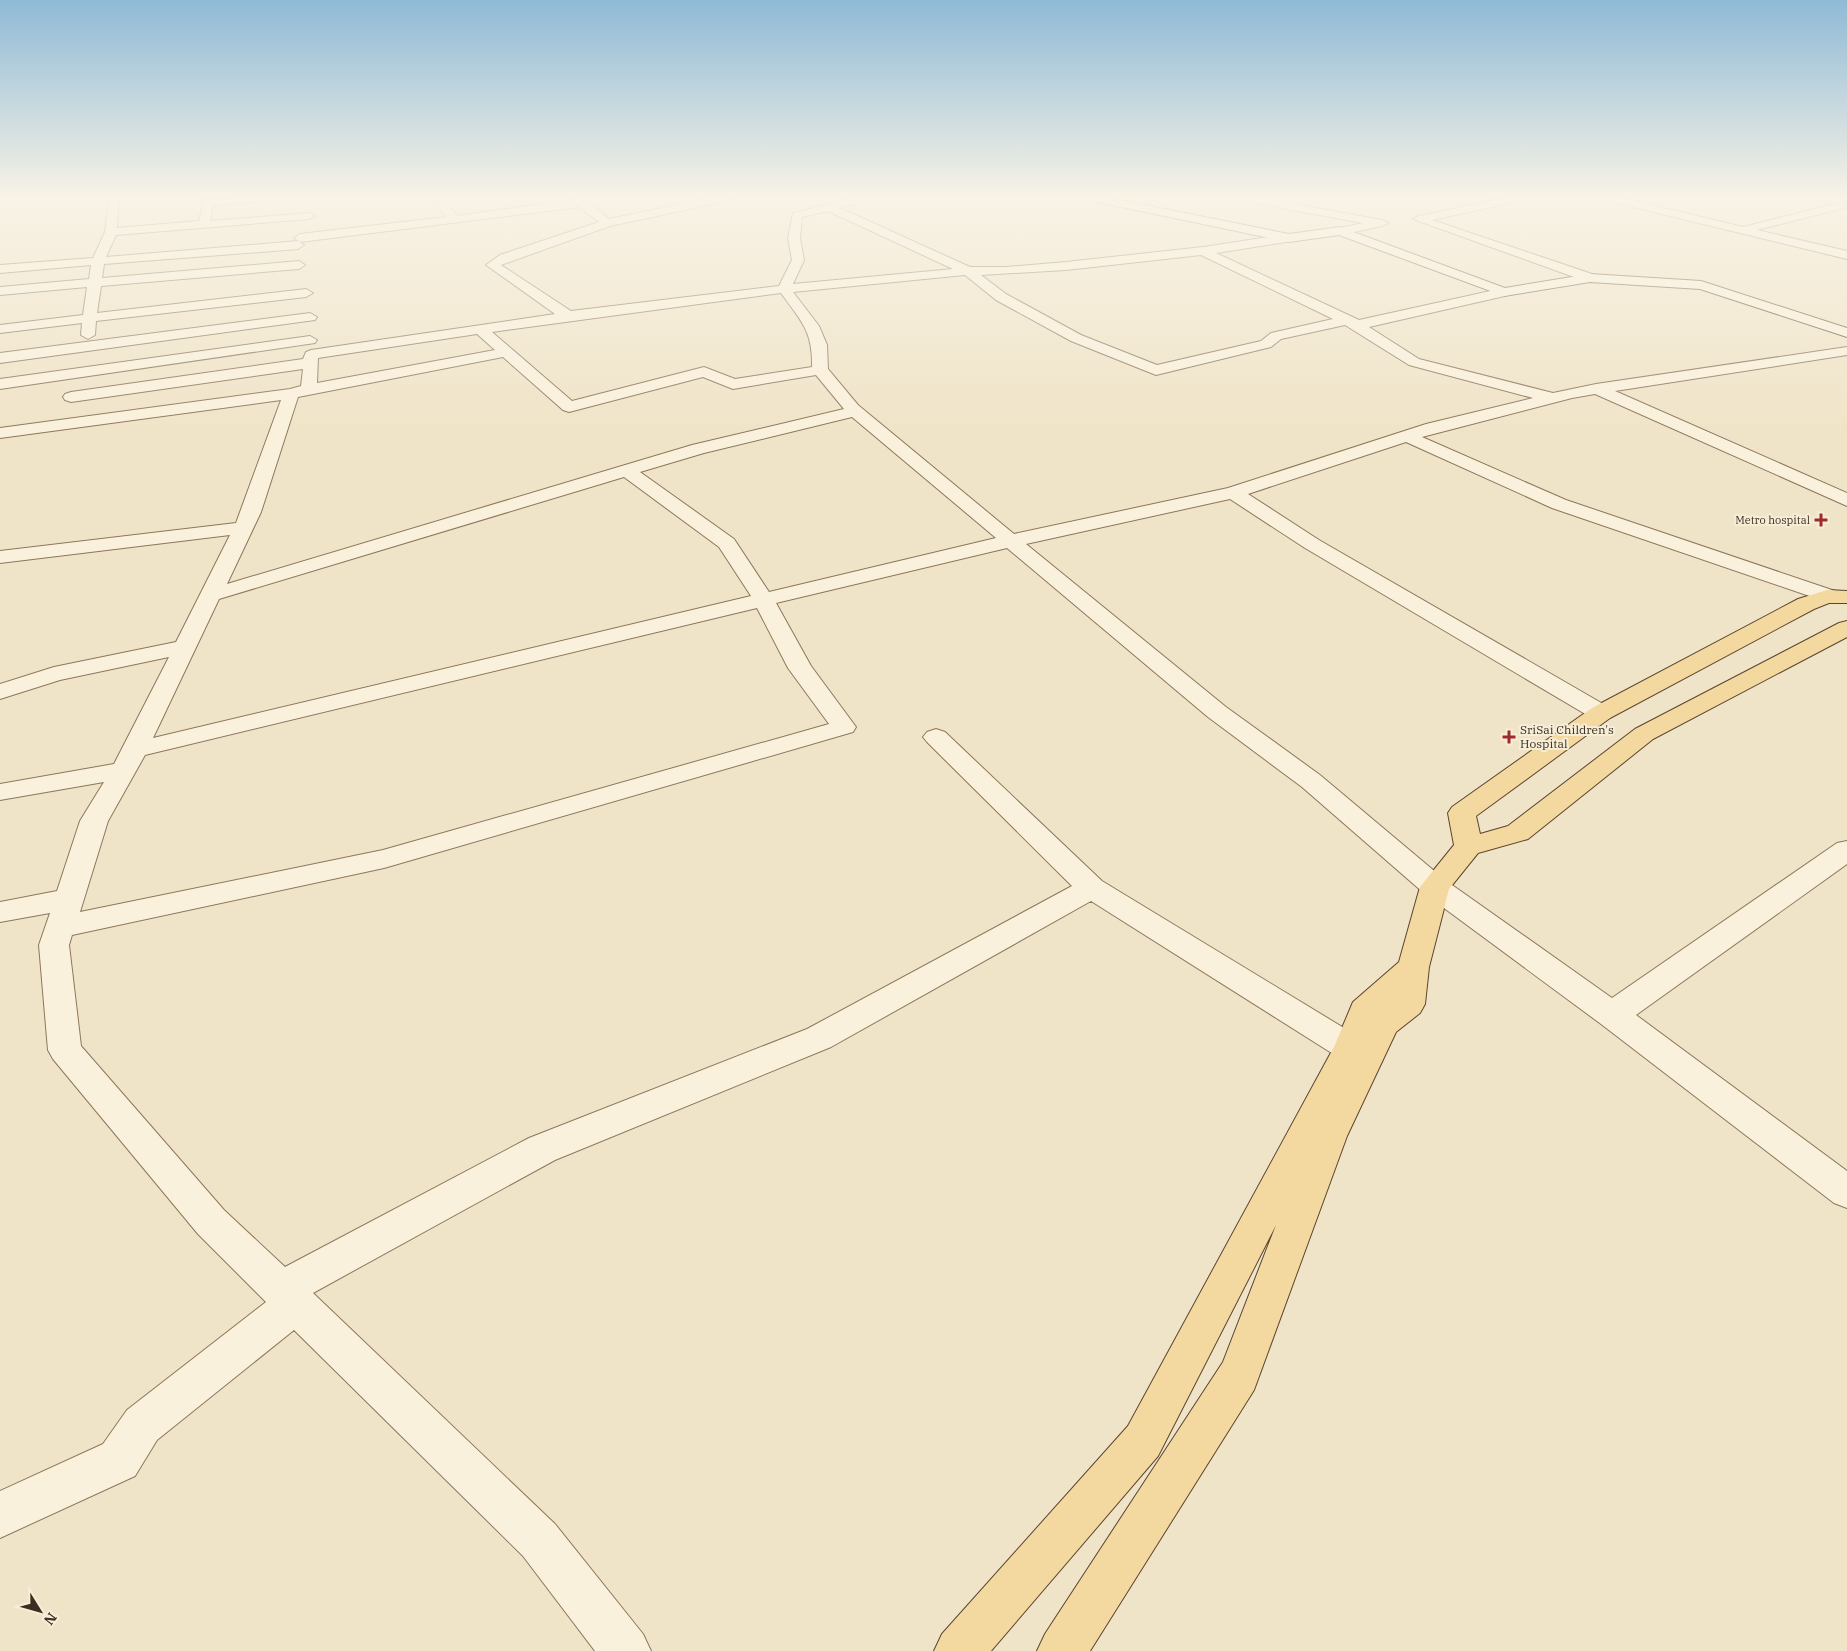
<svg xmlns="http://www.w3.org/2000/svg" width="1847" height="1651" font-family="'IBM Plex Serif',serif">
  <style>
    .lines { fill: none; stroke-linecap: round; stroke-linejoin: round }
    .street-casing { stroke: #8d765c; stroke-width: 2 }
    .secondary-casing { stroke: #6f573f; stroke-width: 2 }
    .primary-casing { stroke: #5b4430; stroke-width: 2 }
    .street { fill: #faf1dc; fill-rule: evenodd }
    .secondary { fill: #faf1dc; fill-rule: evenodd }
    .primary { fill: #f3d9a0; fill-rule: evenodd }
    .poi-dot { fill: #9e2a2b; stroke: #f7eed8; stroke-width: 2 }
    .labels { text-anchor: middle; stroke-width: 4; stroke-linejoin: round; paint-order: stroke }
    .far-poi-label { font-size: 11px; fill: #3d2e20; stroke: #f7eed8; text-anchor: end }
    .poi-label { font-size: 12px; fill: #3d2e20; stroke: #f7eed8; text-anchor: start }
  </style>
  <rect width="100%" height="100%" fill="#f0e4c8"/>
  <g class="lines">
    <g class="street-casing">
      <g id="street">
        <polygon points="109,198 119,198 117,228 199,221 204,200 269,198 264,201 213,205 210,221 309,213 315,216 309,219 116,235 106,257 298,241 304,245 298,249 104,264 102,278 299,261 305,265 299,269 101,286 97,313 306,289 313,293 306,297 96,321 95,335 88,339 81,335 82,323 0,333 0,325 83,315 87,287 0,295 0,287 89,279 91,265 0,273 0,265 93,258 105,232"/>
        <path d="M433 198H444L457 216 584 198 609 219 711 198H732L727 201 610 226 501 265 571 311 779 286 792 260 788 238 793 213 855 198H874L840 208 970 267H1006L1066 262 1203 247 1289 234 1295 238 1293 241 1216 253 1359 320 1504 288 1509 289 1511 292 1509 295 1369 327 1419 359 1553 393 1596 384 1847 347V355L1615 391 1847 493V506L1595 394 1572 398 1422 437 1566 500 1835 591 1838 596 1835 601 1827 602 1552 508 1406 442 1248 494 1319 540 1610 708 1613 713 1610 718 1601 720 1592 718 1305 548 1230 499 1026 544 1226 707 1320 775 1445 880 1612 998 1837 843 1847 841V864L1636 1015 1847 1171V1208L1834 1203 1601 1024 1425 894 1302 787 1208 717 1007 548 776 603 811 666 856 727 853 732 384 868 72 935 69 945 81 1046 224 1210 285 1267 529 1138 807 1029 1072 886 927 742 923 737 927 732 936 729 945 732 1102 881 1362 1039 1367 1048 1362 1057 1350 1061 1338 1057 1091 901 831 1047 555 1160 313 1293 555 1524 643 1634 651 1651H595L523 1556 294 1330 157 1440 135 1476 0 1538V1491L103 1444 127 1410 266 1302 198 1234 53 1059 48 1050 39 945 50 913 0 922V902L57 891 80 821 104 782 0 800V784L114 764 169 657 60 680 0 699V684L54 667 176 642 230 535 0 563V551L236 523 281 400 0 438V428L290 389 301 386 303 369 71 402 65 400 63 397 65 394 71 392 303 359 306 352 311 350 555 314 486 265 500 255 599 222 579 207 300 242 294 238 300 234 446 217ZM828 211 953 269 793 284 804 260 800 238 802 217ZM1201 255 1333 319 1271 333 1261 341 1157 365 1081 335 1006 294 981 275 1066 270ZM965 275 996 300 1071 341 1156 375 1271 347 1281 339 1345 325 1409 365 1533 398 1426 424 1228 488 1014 534 858 405 828 369 827 345 819 326 793 292ZM781 293C801 321 813 331 812 367L735 379 704 367 572 401 492 332ZM477 334 495 350 317 383 318 358ZM503 357 563 410 569 412 703 377 733 389 816 375 844 409 692 445 227 584 261 512 298 397ZM852 417 996 538 769 592 734 539 640 472 704 453ZM624 477 719 547 751 596 153 738 219 599ZM757 608 788 668 829 724 383 850 80 912 108 821 145 755Z"/>
        <polygon points="1238,198 1262,198 1382,220 1388,223 1382,226 1340,235 1334,231 1336,229 1363,223 1243,201"/>
        <polygon points="1504,198 1526,198 1521,201 1432,220 1595,275 1596,278 1595,281 1585,281 1413,219 1419,216"/>
        <polygon points="1603,198 1622,198 1743,227 1847,201 1847,207 1757,230 1847,251 1847,259 1608,201"/>
        <polygon points="310,313 317,317 315,320 0,363 0,353"/>
        <polygon points="310,336 317,340 315,343 0,389 0,379"/>
      </g>
    </g>
    <g class="secondary-casing">
      <polygon id="secondary" points="1088,198 1110,198 1289,234 1340,227 1505,288 1590,274 1701,281 1847,328 1847,337 1700,289 1590,282 1504,296 1339,235 1289,242 1093,201"/>
    </g>
    <g class="primary-casing">
      <polygon id="primary" points="1827,590 1847,591 1847,603 1829,603 1814,609 1610,718 1476,816 1480,834 1508,826 1635,729 1839,623 1847,621 1847,637 1653,739 1528,839 1478,853 1449,889 1429,967 1425,1004 1420,1013 1396,1032 1347,1136 1254,1390 1090,1651 1037,1651 1045,1634 1223,1362 1276,1225 1158,1456 991,1651 934,1651 942,1634 1128,1426 1334,1047 1353,1002 1399,962 1420,887 1454,845 1448,813 1452,807 1592,708 1798,599"/>
    </g>
    <use href="#street" class="street"/>
    <use href="#secondary" class="secondary"/>
    <use href="#primary" class="primary"/>
  </g>
  <linearGradient id="sky" x2="0" y2="1"><stop stop-color="#8fbad6"/><stop offset="0.46" stop-color="#f8f3e6"/><stop offset="1" stop-color="#f8f3e6" stop-opacity="0"/></linearGradient>
  <rect width="1847" height="429" fill="url(#sky)"/>
  <g class="poi-dot">
    <path d="M1818.5 512.5h5v5h5v5h-5v5h-5v-5h-5v-5h5z"/>
    <path d="M1506.5 729.5h5v5h5v5h-5v5h-5v-5h-5v-5h5z"/>
  </g>
  <g class="labels">
    <g class="far-poi-label">
      <text x="1810" y="524">Metro hospital</text>
    </g>
    <g class="poi-label">
      <text x="1520" y="734">SriSai Children's<tspan x="1520" dy="14">Hospital</tspan></text>
    </g>
  </g>
  <g transform="translate(40 1611) rotate(127)" stroke="#f7eed8" stroke-width="4" paint-order="stroke">
  <path d="M0-4L9 19L0 12L-9 19Z" fill="#3d2e20"/>
  <text y="-8" font-size="14" font-weight="bold" text-anchor="middle" fill="#3d2e20">N</text>
  </g>
</svg>
